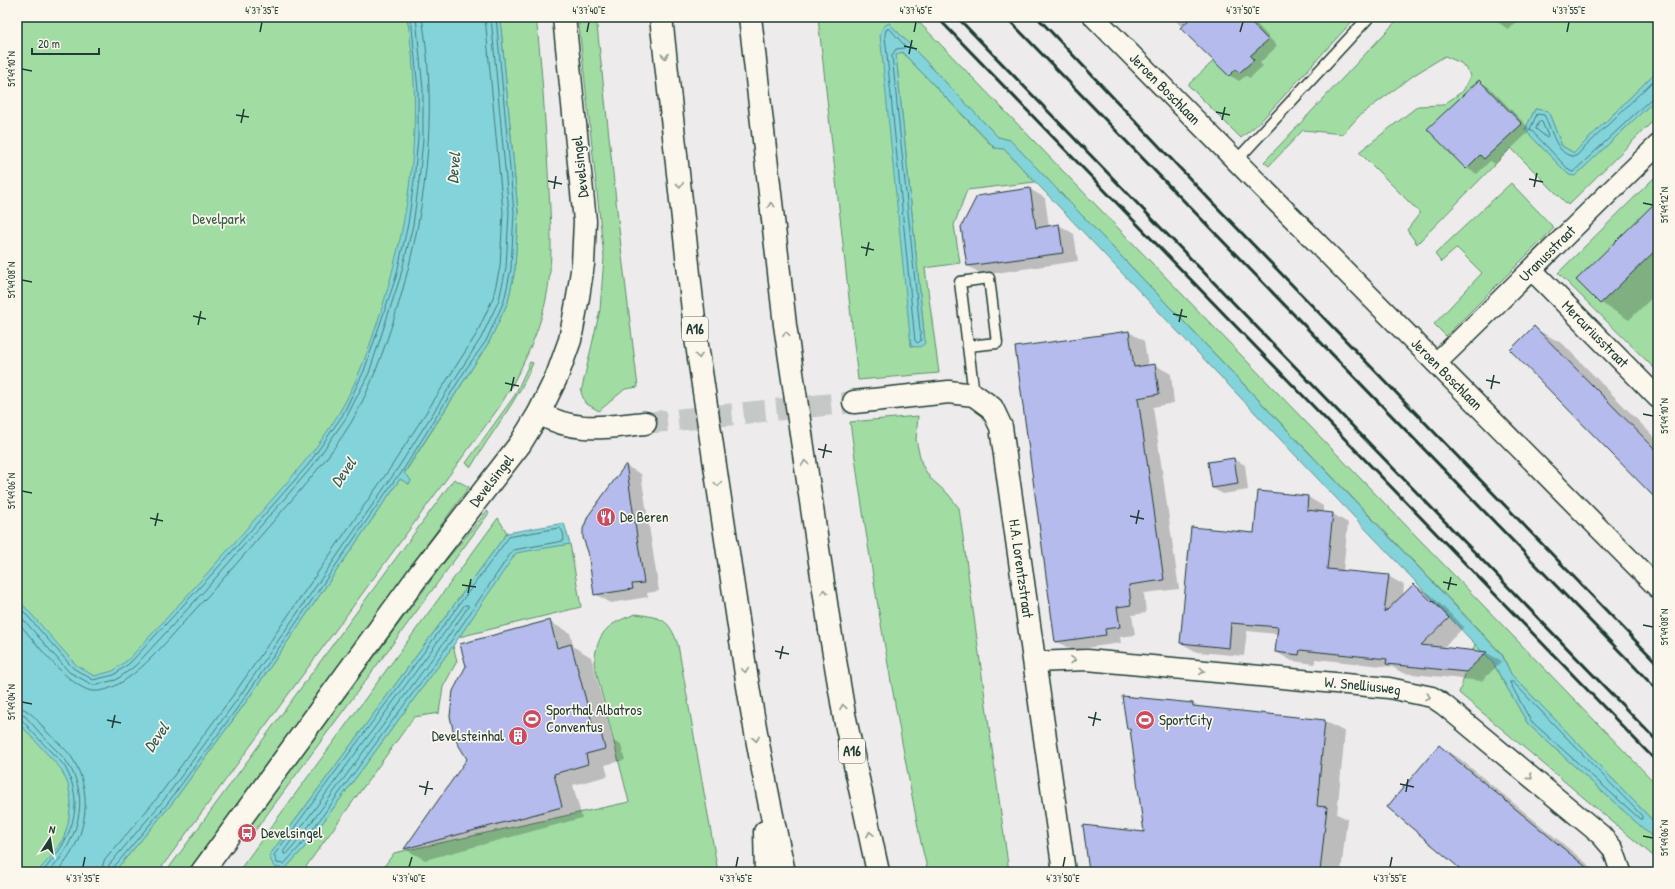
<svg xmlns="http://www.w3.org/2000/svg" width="1675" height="889" font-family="'Patrick Hand',sans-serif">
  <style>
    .green { fill: #a1dda3; stroke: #608d6c }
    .water { fill: #83d4da; stroke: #5b9898 }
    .shadow { fill: #0003 }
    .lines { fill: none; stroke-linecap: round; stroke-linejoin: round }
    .shore { stroke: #477976; stroke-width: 1 }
    .building { fill: #b5bbec; stroke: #1f3d34 }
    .tertiary-tunnel { stroke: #c4c8c7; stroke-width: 22; stroke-dasharray: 22 11; stroke-linecap: butt }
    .service-casing { stroke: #1f3d34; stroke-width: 13 }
    .minor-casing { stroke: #1f3d34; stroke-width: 23 }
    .tertiary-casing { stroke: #1f3d34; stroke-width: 25 }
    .motorway-casing { stroke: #1f3d34; stroke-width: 25 }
    .service { stroke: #fbf7ec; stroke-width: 10 }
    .minor { stroke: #fbf7ec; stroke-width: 20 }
    .tertiary { stroke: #fbf7ec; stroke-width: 22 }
    .motorway { stroke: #fbf7ec; stroke-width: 22 }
    .rail { stroke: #1f3d34; stroke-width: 3 }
    .motorway-bridge-casing { stroke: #1f3d34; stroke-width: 25; stroke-linecap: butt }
    .motorway-bridge { stroke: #fbf7ec; stroke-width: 22 }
    .oneway { stroke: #8d9a90 }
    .ticks { fill: none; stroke: #1f3d34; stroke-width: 1.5 }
    .labels { text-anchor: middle; stroke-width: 3.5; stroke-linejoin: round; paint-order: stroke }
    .shield { fill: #fbf7ec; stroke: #61756b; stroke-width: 1 }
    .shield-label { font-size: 14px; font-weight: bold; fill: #1f3d34 }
    .street-label { font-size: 15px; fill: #1f3d34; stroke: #fbf7ec }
    .park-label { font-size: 15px; fill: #395d4a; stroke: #fbf7ec }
    .poi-label { font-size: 15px; fill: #1f3d34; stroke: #fbf7ec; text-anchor: start }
    .water-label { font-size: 16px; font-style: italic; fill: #335b55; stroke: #fbf7ec }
    .neatline { fill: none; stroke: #1f3d34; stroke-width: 1.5 }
    .ticks-label { font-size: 10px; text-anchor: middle; fill: #1f3d34 }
  </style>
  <rect width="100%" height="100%" fill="#edebec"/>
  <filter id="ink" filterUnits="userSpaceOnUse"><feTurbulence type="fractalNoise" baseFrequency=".025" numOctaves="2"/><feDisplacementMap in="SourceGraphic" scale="8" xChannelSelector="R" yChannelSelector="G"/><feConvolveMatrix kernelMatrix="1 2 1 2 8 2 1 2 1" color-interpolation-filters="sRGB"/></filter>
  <g filter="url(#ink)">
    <g class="green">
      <polygon points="17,17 407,17 425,96 423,261 350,419 50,872 17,872"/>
      <path d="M500 17H536C542 68 545 120 548 171 550 215 555 260 545 304 536 341 519 374 500 406L158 872H114L170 806 246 702 400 479 409 484 411 480 404 474 489 342 508 302 515 269 518 212Z"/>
      <polygon points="578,17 596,17 622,256 638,387 625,389 599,411 585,403 581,392 600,310 604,257"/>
      <polygon points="818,17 914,17 1658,786 1658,826 1511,674 1502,654 1010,140 998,137 889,23 922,346 925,342 896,55 902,52 994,148 1004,149 1035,182 967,190 954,225 960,263 925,268 939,373 858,380"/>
      <polygon points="1260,17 1356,17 1260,122 1241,138 1188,85"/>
      <polygon points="1400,17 1644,17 1658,25 1658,70 1574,153 1562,146 1548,111 1535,109 1525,130 1569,175 1578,173 1658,97 1658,116 1568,205 1511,148 1417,244 1407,230 1420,213 1359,152 1418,106 1443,105 1463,91 1471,75 1461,63 1445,56 1414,75 1359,116 1343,134 1303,130 1269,166 1264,162"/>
      <polygon points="1658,174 1658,372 1558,273"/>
      <polygon points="1511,183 1554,228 1446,336 1434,324 1482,273 1457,248 1441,262 1435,254"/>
      <path d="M530 362 533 363C518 401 491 432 471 467L466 463 515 395Z"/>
      <path d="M918 416 916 440 922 465 930 478 948 494 959 508 1009 872H928L921 843C894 703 869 563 850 422Z"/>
      <polygon points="454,479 469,487 187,872 166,872"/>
      <polygon points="487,511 489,513 254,832 248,828 443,564"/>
      <polygon points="498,518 507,533 269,856 285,869 304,848 453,646 457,661 443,687 439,713 414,717 302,872 255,872 250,868 246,872 238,872"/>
      <polygon points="570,544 581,607 459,637 516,552"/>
      <path d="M636 614C663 618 669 619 678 645L718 872H380L394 853 629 802 594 663C598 631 607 624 636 614Z"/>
      <polygon points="1475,644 1493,663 1528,724 1658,842 1658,860 1459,693"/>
    </g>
    <g class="water">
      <path d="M407 17H500L518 212 515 269 508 302 489 342 404 473 411 480 409 484 400 479 246 702 170 806 114 872H37L50 858 63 839 68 824 71 801 68 784 61 769 17 721V598L76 665 94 676 113 671 129 659C174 610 219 561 262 511 289 480 318 449 339 413 358 381 370 346 381 311 411 215 424 117 407 17Z"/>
      <path d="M889 23 998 137 1010 140 1502 655 1511 674 1658 826V842L1528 724 1493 663 1004 149 995 148 902 52 896 55 925 343C921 348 917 347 911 346L880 34 884 26Z"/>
      <polygon points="1658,70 1658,97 1575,176 1569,175 1525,130 1535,109 1548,111 1562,146 1574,153"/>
      <polygon points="564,523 570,544 516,553 453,646 304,848 285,869 274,867 269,856 507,533"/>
    </g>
    <g class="shadow">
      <polygon points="1172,17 1256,17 1253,20 1277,46 1260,63 1263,66 1250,78 1246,76 1239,81 1229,75"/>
      <polygon points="1491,17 1520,17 1509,30"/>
      <polygon points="1479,81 1489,87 1531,130 1495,164 1490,161 1477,174 1466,168"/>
      <polygon points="1030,189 1045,198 1049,227 1059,225 1074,234 1078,261 983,275 968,266"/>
      <polygon points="1658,201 1658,292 1629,320 1601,303 1578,280"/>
      <polygon points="1534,328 1563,344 1658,441 1658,499"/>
      <polygon points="1129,332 1144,341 1148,366 1155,365 1171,374 1174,403 1153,407 1179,589 1144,593 1146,613 1132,615 1135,635 1120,637 1121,643 1072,650 1056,641"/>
      <polygon points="1234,459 1245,465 1248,490 1223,494 1212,488"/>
      <polygon points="626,466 641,474 659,591 647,593 648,597 611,603 595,594 589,552"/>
      <polygon points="1308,497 1323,506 1323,513 1333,514 1348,523 1343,572 1388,576 1404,585 1403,597 1415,585 1430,594 1464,627 1443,648 1487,653 1502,661 1482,681 1403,673 1392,667 1315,659 1315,664 1292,661 1276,652 1278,634 1247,631 1244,656 1197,652 1181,643 1255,534"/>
      <polygon points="550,622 570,633 574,647 591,657 613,741 621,745 625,760 605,765 608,776 573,785 582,818 425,860 405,849 469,759"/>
      <polygon points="1193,704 1199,708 1325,721 1345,732 1337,814 1347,819 1341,872 1090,872 1146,833 1131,731 1128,729"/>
      <polygon points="1439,746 1459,758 1597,872 1466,872"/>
    </g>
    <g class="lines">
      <g class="shore">
        <polygon points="887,29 890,29 905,46 904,48 896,49 892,55 921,340 918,343 915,341 885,35"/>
        <path d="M1658 76 1576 156C1556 158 1552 128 1544 115L1537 114 1530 129 1570 171 1573 172 1654 96 1658 95"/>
        <polygon points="1540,121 1542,122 1548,136 1547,138 1536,129"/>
        <path d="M560 528C563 530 565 538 563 541L513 550 449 644 301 845 284 864 277 863 274 855 509 537Z"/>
        <polyline points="17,604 73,668 93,680 114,675 131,662 223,562 308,465 342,416 364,371 396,277 408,224 414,181 418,138 418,90 411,17"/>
        <polygon points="465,605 468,605 468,607 445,641 297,842 287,854 284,854 284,851"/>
        <polyline points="17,612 69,672 93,685 116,680 135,666 206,589 311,468 346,418 369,373 400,278 413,225 419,181 423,139 423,90 416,17"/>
        <path d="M17 621C33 639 68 687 92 691 127 695 171 635 193 612 222 581 249 549 277 517 303 487 331 456 352 421 371 388 383 352 395 316 425 219 439 118 422 17"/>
        <polygon points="1510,682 1513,682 1642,816 1642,819 1640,819 1531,721"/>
        <path d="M17 707C30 708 39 723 47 732 56 741 68 750 74 761 95 798 85 842 57 872"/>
        <path d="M17 713 25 716C35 727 44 738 54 748 59 753 65 758 68 764 92 800 76 843 49 872"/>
        <path d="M17 718 22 720C31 731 41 741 50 751 55 756 61 761 65 767 87 806 70 842 42 872"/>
        <polyline points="101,872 104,861 158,797 234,694 336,546 391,467 476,335 493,298 500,267 503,212 485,17"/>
        <polyline points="107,872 109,865 163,801 239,697 396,471 481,338 499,300 506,268 509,212 491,17"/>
        <polyline points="112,872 113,868 167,804 243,700 396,478 400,475 466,369 486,341 504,301 511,269 514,212 496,17"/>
      </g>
    </g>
    <g class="building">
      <polygon points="1192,17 1246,17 1268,40 1250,56 1254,60 1239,73 1236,69 1229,76 1180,28"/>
      <polygon points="1479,80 1522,124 1484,159 1480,155 1466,169 1427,129"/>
      <polygon points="1030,188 1036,228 1059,224 1063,253 967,266 961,227 977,196"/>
      <polygon points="1658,200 1658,248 1600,304 1576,280"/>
      <polygon points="1534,326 1658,452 1658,501 1510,350"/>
      <polygon points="1129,331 1134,367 1155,364 1159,394 1138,398 1164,580 1129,585 1131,605 1117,607 1120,627 1105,629 1106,635 1055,642 1015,347"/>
      <polygon points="1234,458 1238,484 1212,488 1208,462"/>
      <polygon points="626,464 644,583 632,584 633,589 594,595 588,552 583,538 583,529 588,516"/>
      <polygon points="1258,491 1308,496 1307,510 1333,513 1327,569 1389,575 1384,613 1414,584 1432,602 1433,601 1449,618 1421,645 1487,652 1466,672 1386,664 1387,659 1300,650 1299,655 1275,652 1278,627 1231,623 1229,648 1180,643 1191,527 1254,533"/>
      <polygon points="550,620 557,648 571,644 595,734 601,733 605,749 586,754 588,764 554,774 562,807 404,849 467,759 455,739 450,716 453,691 466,666 460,644"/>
      <polygon points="1122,696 1193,703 1193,706 1325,720 1317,806 1327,807 1320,872 1089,872 1083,825 1144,832 1130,729 1127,729"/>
      <polygon points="1439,745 1448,753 1592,872 1464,872 1387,807"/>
    </g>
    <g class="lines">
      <polyline class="tertiary-tunnel" points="645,423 854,402"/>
      <g class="service-casing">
        <g id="service">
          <polyline points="1236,161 1369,17"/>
          <polyline points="968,346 997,343 989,278 960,282 974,395"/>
        </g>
      </g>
      <g class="minor-casing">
        <g id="minor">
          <path id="s1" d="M1094 17 1658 588"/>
          <path id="s2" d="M1532 270 1658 398"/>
          <path id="s3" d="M1436 363C1511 291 1583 217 1658 145"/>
          <path id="s4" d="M1034 662 1087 660 1389 688 1432 697 1444 705 1601 835 1613 849 1621 872"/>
        </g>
      </g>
      <g class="tertiary-casing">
        <g id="tertiary">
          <path id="s5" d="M854 402 949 392 974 395 992 408 1001 427 1064 872"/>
          <path d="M539 413C575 434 606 427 645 423"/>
          <path id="s6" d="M202 872 418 576 520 444 539 413 557 376 570 340 578 297 583 264 585 221 564 17"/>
        </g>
      </g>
      <g class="motorway-casing">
        <g id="motorway">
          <polyline points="830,630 844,714 878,872"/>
          <path d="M741 640C752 719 767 794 784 872"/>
          <polyline points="765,832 766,872"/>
        </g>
      </g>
      <use href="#service" class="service"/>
      <use href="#minor" class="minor"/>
      <use href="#tertiary" class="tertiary"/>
      <use href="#motorway" class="motorway"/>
      <g class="rail">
        <polyline points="937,17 1658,763"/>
        <polyline points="957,17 1658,742"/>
        <polyline points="1006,17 1658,691"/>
        <polyline points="1037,17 1210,200 1658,664"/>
      </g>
      <g class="motorway-bridge-casing">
        <g id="motorway-bridge">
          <polyline points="661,17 696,338 741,640"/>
          <polyline points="750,17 785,325 830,630"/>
        </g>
      </g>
      <use href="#motorway-bridge" class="motorway-bridge"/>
    </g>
    <defs><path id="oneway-chevron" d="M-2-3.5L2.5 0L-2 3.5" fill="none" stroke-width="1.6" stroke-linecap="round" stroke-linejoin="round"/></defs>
    <g class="oneway">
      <use href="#oneway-chevron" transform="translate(665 56) rotate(84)"/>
      <use href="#oneway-chevron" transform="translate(680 185) rotate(84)"/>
      <use href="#oneway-chevron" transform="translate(771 205) rotate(-96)"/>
      <use href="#oneway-chevron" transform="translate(786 334) rotate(-98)"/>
      <use href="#oneway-chevron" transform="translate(699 356) rotate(82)"/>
      <use href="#oneway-chevron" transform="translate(805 463) rotate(-98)"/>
      <use href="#oneway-chevron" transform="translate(718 484) rotate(82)"/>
      <use href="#oneway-chevron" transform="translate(824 592) rotate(-98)"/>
      <use href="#oneway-chevron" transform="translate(1073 660) rotate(-2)"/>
      <use href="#oneway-chevron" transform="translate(745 670) rotate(82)"/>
      <use href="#oneway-chevron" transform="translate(1202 671) rotate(5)"/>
      <use href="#oneway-chevron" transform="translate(1428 697) rotate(20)"/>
      <use href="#oneway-chevron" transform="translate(843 707) rotate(-99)"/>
      <use href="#oneway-chevron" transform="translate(756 739) rotate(80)"/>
      <use href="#oneway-chevron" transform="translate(1530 777) rotate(40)"/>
      <use href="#oneway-chevron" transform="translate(870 834) rotate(-102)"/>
    </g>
  </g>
  <path class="ticks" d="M260 32 262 22M587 32 589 22M914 32 916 22M1240 32 1243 22M1567 32 1569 22M904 46 917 49M909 54 912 40M22 69 32 71M1216 112 1230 115M236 115 249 117M1222 120 1225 107M241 123 244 109M1529 179 1543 182M548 181 562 184M1534 187 1537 173M554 189 556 176M1643 203 1653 205M861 247 874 250M866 256 869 242M22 280 32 282M1173 314 1187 317M193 316 206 319M1179 322 1182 309M198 325 201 311M1486 380 1500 383M505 383 519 386M1491 389 1494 375M511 391 514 377M1643 414 1653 416M818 449 832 452M823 458 826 444M22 491 32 493M1130 516 1144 519M150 518 163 521M1136 524 1139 510M155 526 158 513M1443 582 1457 585M462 585 476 587M1448 590 1451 577M468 593 471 579M1643 625 1653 627M775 651 789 654M780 659 783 646M22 702 32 704M1088 717 1101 720M107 720 121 723M1093 726 1096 712M112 728 115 715M1400 784 1414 787M419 786 433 789M1406 792 1408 779M425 795 428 781M1643 836 1653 838M83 867 85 857M409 867 412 857M736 867 738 857M1063 867 1065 857M1390 867 1392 857"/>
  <defs>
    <g id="restaurant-disc" transform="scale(1)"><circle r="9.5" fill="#d1495b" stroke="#fbf7ec"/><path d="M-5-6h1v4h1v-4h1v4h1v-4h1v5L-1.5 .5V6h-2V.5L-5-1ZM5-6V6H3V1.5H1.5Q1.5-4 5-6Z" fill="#fff"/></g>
    <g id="stadium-disc" transform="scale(1)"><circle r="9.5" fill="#d1495b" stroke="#fbf7ec"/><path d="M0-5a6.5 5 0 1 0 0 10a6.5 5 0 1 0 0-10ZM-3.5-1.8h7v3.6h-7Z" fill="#fff"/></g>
    <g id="building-disc" transform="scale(1)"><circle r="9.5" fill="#d1495b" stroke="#fbf7ec"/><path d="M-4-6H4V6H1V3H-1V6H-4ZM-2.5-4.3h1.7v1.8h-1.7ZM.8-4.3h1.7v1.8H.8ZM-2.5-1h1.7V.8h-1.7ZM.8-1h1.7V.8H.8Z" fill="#fff"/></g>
    <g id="bus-disc" transform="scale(1)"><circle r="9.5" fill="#d1495b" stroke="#fbf7ec"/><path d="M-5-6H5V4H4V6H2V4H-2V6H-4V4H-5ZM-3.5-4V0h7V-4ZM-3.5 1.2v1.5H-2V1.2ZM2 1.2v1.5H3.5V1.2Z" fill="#fff"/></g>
  </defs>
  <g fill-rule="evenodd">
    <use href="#restaurant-disc" x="606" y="517"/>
    <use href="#stadium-disc" x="532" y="719"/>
    <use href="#stadium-disc" x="1145" y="720"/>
    <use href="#building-disc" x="518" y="736"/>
    <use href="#bus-disc" x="247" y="833"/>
  </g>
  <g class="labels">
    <g class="shield">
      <rect x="682" y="317" width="26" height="24" rx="3"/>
      <rect x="839" y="739" width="26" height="24" rx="3"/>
    </g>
    <g class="shield-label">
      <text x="695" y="334">A16</text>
      <text x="852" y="756">A16</text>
    </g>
    <g class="street-label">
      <text dy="5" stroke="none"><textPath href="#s1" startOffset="101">Jeroen Boschlaan</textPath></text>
      <text transform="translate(580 167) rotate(-96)" y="5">Develsingel</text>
      <text dy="5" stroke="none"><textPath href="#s3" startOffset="156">Uranusstraat</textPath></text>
      <text dy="5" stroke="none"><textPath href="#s2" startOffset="90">Mercuriusstraat</textPath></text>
      <text dy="5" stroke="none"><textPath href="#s1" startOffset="502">Jeroen Boschlaan</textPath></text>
      <text dy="5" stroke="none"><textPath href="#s6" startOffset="487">Develsingel</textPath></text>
      <text dy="5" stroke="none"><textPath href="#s5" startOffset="307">H.A. Lorentzstraat</textPath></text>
      <text dy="5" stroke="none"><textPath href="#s4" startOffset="330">W. Snelliusweg</textPath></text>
    </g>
    <g class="park-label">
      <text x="219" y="224">Develpark</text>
    </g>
    <g class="poi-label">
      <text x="620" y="522">De Beren</text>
      <text x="546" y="715">Sporthal Albatros<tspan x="546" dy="17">Conventus</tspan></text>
      <text x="1159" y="725">SportCity</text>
      <text x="504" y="741" text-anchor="end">Develsteinhal</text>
      <text x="261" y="838">Develsingel</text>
    </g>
    <g class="water-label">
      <text transform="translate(453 168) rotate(-85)" y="6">Devel</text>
      <text transform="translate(343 472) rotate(-55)" y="6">Devel</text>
      <text transform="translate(156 737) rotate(-55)" y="6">Devel</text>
    </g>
  </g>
  <rect width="1675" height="889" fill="none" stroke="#fbf7ec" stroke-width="44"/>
  <g transform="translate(50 839) rotate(12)" stroke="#fbf7ec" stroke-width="3" paint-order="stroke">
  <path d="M0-3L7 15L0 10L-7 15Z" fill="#1f3d34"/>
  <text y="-6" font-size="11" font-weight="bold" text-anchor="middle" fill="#1f3d34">N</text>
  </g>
  <path d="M32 48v6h67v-6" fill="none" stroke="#1f3d34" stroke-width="2"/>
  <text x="38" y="48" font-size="12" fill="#1f3d34" stroke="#fbf7ec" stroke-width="3" paint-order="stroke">20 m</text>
  <rect x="22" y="22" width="1631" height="845" class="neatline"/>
  <g class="ticks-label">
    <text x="262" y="14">4°37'35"E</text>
    <text x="589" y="14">4°37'40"E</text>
    <text x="916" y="14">4°37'45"E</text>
    <text x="1243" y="14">4°37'50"E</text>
    <text x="1569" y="14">4°37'55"E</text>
    <text transform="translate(11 69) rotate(-90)" y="4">51°49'10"N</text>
    <text transform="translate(1664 205) rotate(-90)" y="4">51°49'12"N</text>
    <text transform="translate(11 280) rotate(-90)" y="4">51°49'08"N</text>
    <text transform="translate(1664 416) rotate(-90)" y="4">51°49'10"N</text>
    <text transform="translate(11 491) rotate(-90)" y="4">51°49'06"N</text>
    <text transform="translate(1664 627) rotate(-90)" y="4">51°49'08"N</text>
    <text transform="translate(11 702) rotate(-90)" y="4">51°49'04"N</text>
    <text transform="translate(1664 838) rotate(-90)" y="4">51°49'06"N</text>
    <text x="83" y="882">4°37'35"E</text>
    <text x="409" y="882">4°37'40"E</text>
    <text x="736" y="882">4°37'45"E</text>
    <text x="1063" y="882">4°37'50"E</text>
    <text x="1390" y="882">4°37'55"E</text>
  </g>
</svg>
